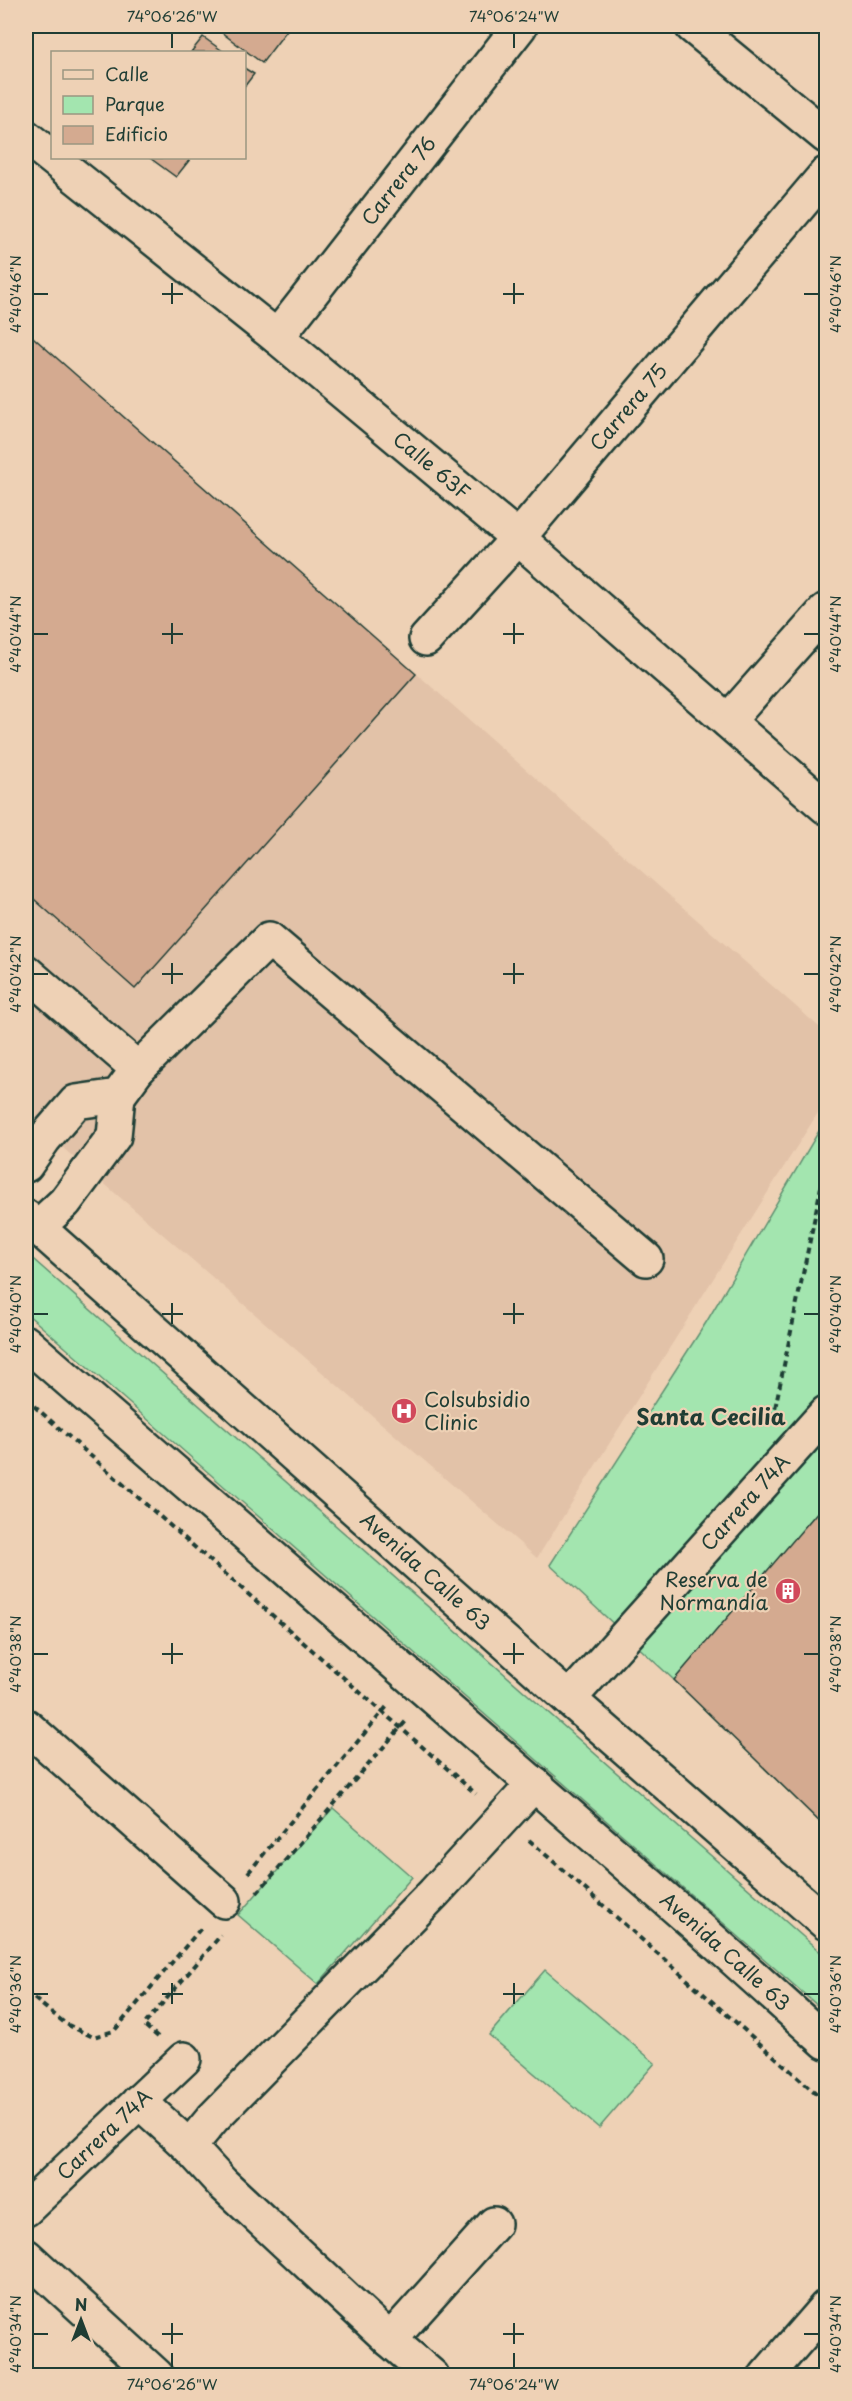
<svg xmlns="http://www.w3.org/2000/svg" width="852" height="2401" font-family="'Playpen Sans',sans-serif">
  <style>
    .built { fill: #e2c2a8 }
    .green { fill: #a3e5af; stroke: #619172; stroke-width: 1.5 }
    .building { fill: #d4aa90; stroke: #1f3d34; stroke-width: 1.5 }
    .lines { fill: none; stroke-linecap: round; stroke-linejoin: round }
    .minor-casing { stroke: #1f3d34; stroke-width: 38 }
    .major-casing { stroke: #1f3d34; stroke-width: 38 }
    .path { stroke: #1f3d34; stroke-width: 4; stroke-dasharray: 6 4.5; stroke-linecap: butt }
    .minor { stroke: #eed1b5; stroke-width: 33 }
    .major { stroke: #eed1b5; stroke-width: 33 }
    .ticks { fill: none; stroke: #1f3d34; stroke-width: 2 }
    .labels { text-anchor: middle; stroke-width: 4.5; stroke-linejoin: round; paint-order: stroke }
    .street-label { font-size: 20px; fill: #1f3d34; stroke: #eed1b5 }
    .poi-label { font-size: 20px; fill: #1f3d34; stroke: #eed1b5; text-anchor: start }
    .quarter-label { font-size: 22px; font-weight: bold; fill: #1f3d34; stroke: #eed1b5 }
    .neatline { fill: none; stroke: #1f3d34; stroke-width: 2 }
    .ticks-label { font-size: 15px; text-anchor: middle; fill: #1f3d34 }
  </style>
  <rect width="100%" height="100%" fill="#eed1b5"/>
  <filter id="ink" filterUnits="userSpaceOnUse"><feTurbulence type="fractalNoise" baseFrequency=".0167" numOctaves="2"/><feDisplacementMap in="SourceGraphic" scale="12" xChannelSelector="R" yChannelSelector="G"/><feConvolveMatrix kernelMatrix="1 2 1 2 8 2 1 2 1" color-interpolation-filters="sRGB"/></filter>
  <g filter="url(#ink)">
    <polygon class="built" points="26,331 826,1033 826,1100 537,1558 26,1116"/>
    <g class="green">
      <polygon points="826,1119 826,1828 674,1680 550,1565 707,1321"/>
      <polygon points="26,1253 826,1957 826,2013 26,1313"/>
      <polygon points="333,1808 412,1877 318,1984 238,1915"/>
      <polygon points="545,1970 655,2063 599,2128 489,2035"/>
    </g>
    <g class="building">
      <polygon points="213,26 290,26 262,63"/>
      <polygon points="203,37 224,52 191,52"/>
      <polygon points="244,68 254,74 244,87"/>
      <polygon points="150,158 191,158 176,177"/>
      <polygon points="26,331 416,674 135,989 26,892"/>
      <polygon points="826,1502 826,1828 674,1680"/>
    </g>
    <g class="lines">
      <g class="minor-casing">
        <g id="minor">
          <polyline points="692,26 826,136"/>
          <path id="s1" d="M26 137 277 337 518 538 826 807"/>
          <path id="s2" d="M277 337 520 26"/>
          <path id="s3" d="M426 639 518 538 826 174"/>
          <polyline points="728,721 826,610"/>
          <polyline points="26,972 138,1069"/>
          <polyline points="26,1165 44,1139 76,1102 118,1096 138,1069 269,939 646,1259"/>
          <polyline points="37,1228 65,1202 114,1136 118,1096"/>
          <path id="s4" d="M569 1699 826 1413"/>
          <polyline points="26,1726 224,1901"/>
          <polyline points="139,2101 189,2147"/>
          <path id="s5" d="M26 2209 184 2059"/>
          <polyline points="26,2256 157,2376"/>
          <polyline points="390,2340 494,2224"/>
          <polyline points="432,2376 390,2340 222,2183 189,2147 213,2118 434,1893 534,1784"/>
          <polyline points="766,2376 826,2307"/>
        </g>
      </g>
      <g class="major-casing">
        <g id="major">
          <path id="s6" d="M26 1217 569 1699 826 1923"/>
          <path id="s7" d="M26 1343 697 1926 826 2042"/>
        </g>
      </g>
      <g class="path">
        <polyline points="26,1399 476,1794"/>
        <polyline points="773,1418 826,1163"/>
        <polyline points="529,1840 826,2102"/>
        <polyline points="248,1873 389,1704"/>
        <polyline points="257,1893 407,1720"/>
        <polyline points="26,1992 66,2024 93,2037 114,2031 202,1927"/>
        <polyline points="158,2037 144,2025 221,1935"/>
      </g>
      <use href="#minor" class="minor"/>
      <use href="#major" class="major"/>
    </g>
  </g>
  <path class="ticks" d="M172 33V48M514 33V48M172 283V304M514 283V304M33 294H48M162 294H183M503 294H524M804 294H819M172 623V644M514 623V644M33 634H48M162 634H183M503 634H524M804 634H819M172 963V984M514 963V984M33 974H48M162 974H183M503 974H524M804 974H819M172 1303V1324M514 1303V1324M33 1314H48M162 1314H183M503 1314H524M804 1314H819M172 1643V1664M514 1643V1664M33 1654H48M162 1654H183M503 1654H524M804 1654H819M172 1983V2004M514 1983V2004M33 1994H48M162 1994H183M503 1994H524M804 1994H819M172 2323V2344M514 2323V2344M33 2334H48M162 2334H183M503 2334H524M804 2334H819M172 2353V2368M514 2353V2368"/>
  <defs>
    <g id="hospital-disc" transform="scale(1.35)"><circle r="9.5" fill="#d1495b" stroke="#eed1b5"/><path d="M-5-5h3v3.5h4V-5h3V5h-3V1.5h-4V5h-3Z" fill="#fff"/></g>
    <g id="building-disc" transform="scale(1.35)"><circle r="9.5" fill="#d1495b" stroke="#eed1b5"/><path d="M-4-6H4V6H1V3H-1V6H-4ZM-2.5-4.3h1.7v1.8h-1.7ZM.8-4.3h1.7v1.8H.8ZM-2.5-1h1.7V.8h-1.7ZM.8-1h1.7V.8H.8Z" fill="#fff"/></g>
  </defs>
  <g fill-rule="evenodd">
    <use href="#hospital-disc" x="404" y="1411"/>
    <use href="#building-disc" x="788" y="1591"/>
  </g>
  <g class="labels">
    <g class="street-label">
      <text dy="7" stroke="none"><textPath href="#s2" startOffset="198">Carrera 76</textPath></text>
      <text dy="7" stroke="none"><textPath href="#s3" startOffset="308">Carrera 75</textPath></text>
      <text dy="7" stroke="none"><textPath href="#s1" startOffset="522">Calle 63F</textPath></text>
      <text dy="7" stroke="none"><textPath href="#s4" startOffset="264">Carrera 74A</textPath></text>
      <text dy="7" stroke="none"><textPath href="#s6" startOffset="534">Avenida Calle 63</textPath></text>
      <text dy="7" stroke="none"><textPath href="#s7" startOffset="927">Avenida Calle 63</textPath></text>
      <text dy="7" stroke="none"><textPath href="#s5" startOffset="108">Carrera 74A</textPath></text>
    </g>
    <g class="poi-label">
      <text x="424" y="1407">Colsubsidio<tspan x="424" dy="23">Clinic</tspan></text>
      <text x="768" y="1587" text-anchor="end">Reserva de<tspan x="768" dy="23">Normandía</tspan></text>
    </g>
    <g class="quarter-label">
      <text x="711" y="1425">Santa Cecilia</text>
    </g>
  </g>
  <rect width="852" height="2401" fill="none" stroke="#eed1b5" stroke-width="66"/>
  <rect x="51" y="51" width="195" height="108" fill="#eed1b5" stroke="#9b9681" stroke-width="1.5"/>
  <rect x="63" y="70" width="30" height="9" fill="#eed1b5" stroke="#9b9681" stroke-width="1.5"/>
  <text x="105" y="81" font-size="18" fill="#1f3d34">Calle</text>
  <rect x="63" y="96" width="30" height="18" fill="#a3e5af" stroke="#9b9681" stroke-width="1.5"/>
  <text x="105" y="111" font-size="18" fill="#1f3d34">Parque</text>
  <rect x="63" y="126" width="30" height="18" fill="#d4aa90" stroke="#9b9681" stroke-width="1.5"/>
  <text x="105" y="141" font-size="18" fill="#1f3d34">Edificio</text>
  <g transform="translate(81 2320)" stroke="#eed1b5" stroke-width="4.5" paint-order="stroke">
  <path d="M0-4.5L10 22L0 15L-10 22Z" fill="#1f3d34"/>
  <text y="-9" font-size="16" font-weight="bold" text-anchor="middle" fill="#1f3d34">N</text>
  </g>
  <rect x="33" y="33" width="786" height="2335" class="neatline"/>
  <g class="ticks-label">
    <text x="172" y="22">74°06'26"W</text>
    <text x="514" y="22">74°06'24"W</text>
    <text transform="translate(16 294) rotate(-90)" y="5">4°40'46"N</text>
    <text transform="translate(836 294) rotate(-90)" y="5">4°40'46"N</text>
    <text transform="translate(16 634) rotate(-90)" y="5">4°40'44"N</text>
    <text transform="translate(836 634) rotate(-90)" y="5">4°40'44"N</text>
    <text transform="translate(16 974) rotate(-90)" y="5">4°40'42"N</text>
    <text transform="translate(836 974) rotate(-90)" y="5">4°40'42"N</text>
    <text transform="translate(16 1314) rotate(-90)" y="5">4°40'40"N</text>
    <text transform="translate(836 1314) rotate(-90)" y="5">4°40'40"N</text>
    <text transform="translate(16 1654) rotate(-90)" y="5">4°40'38"N</text>
    <text transform="translate(836 1654) rotate(-90)" y="5">4°40'38"N</text>
    <text transform="translate(16 1994) rotate(-90)" y="5">4°40'36"N</text>
    <text transform="translate(836 1994) rotate(-90)" y="5">4°40'36"N</text>
    <text transform="translate(16 2334) rotate(-90)" y="5">4°40'34"N</text>
    <text transform="translate(836 2334) rotate(-90)" y="5">4°40'34"N</text>
    <text x="172" y="2390">74°06'26"W</text>
    <text x="514" y="2390">74°06'24"W</text>
  </g>
</svg>
